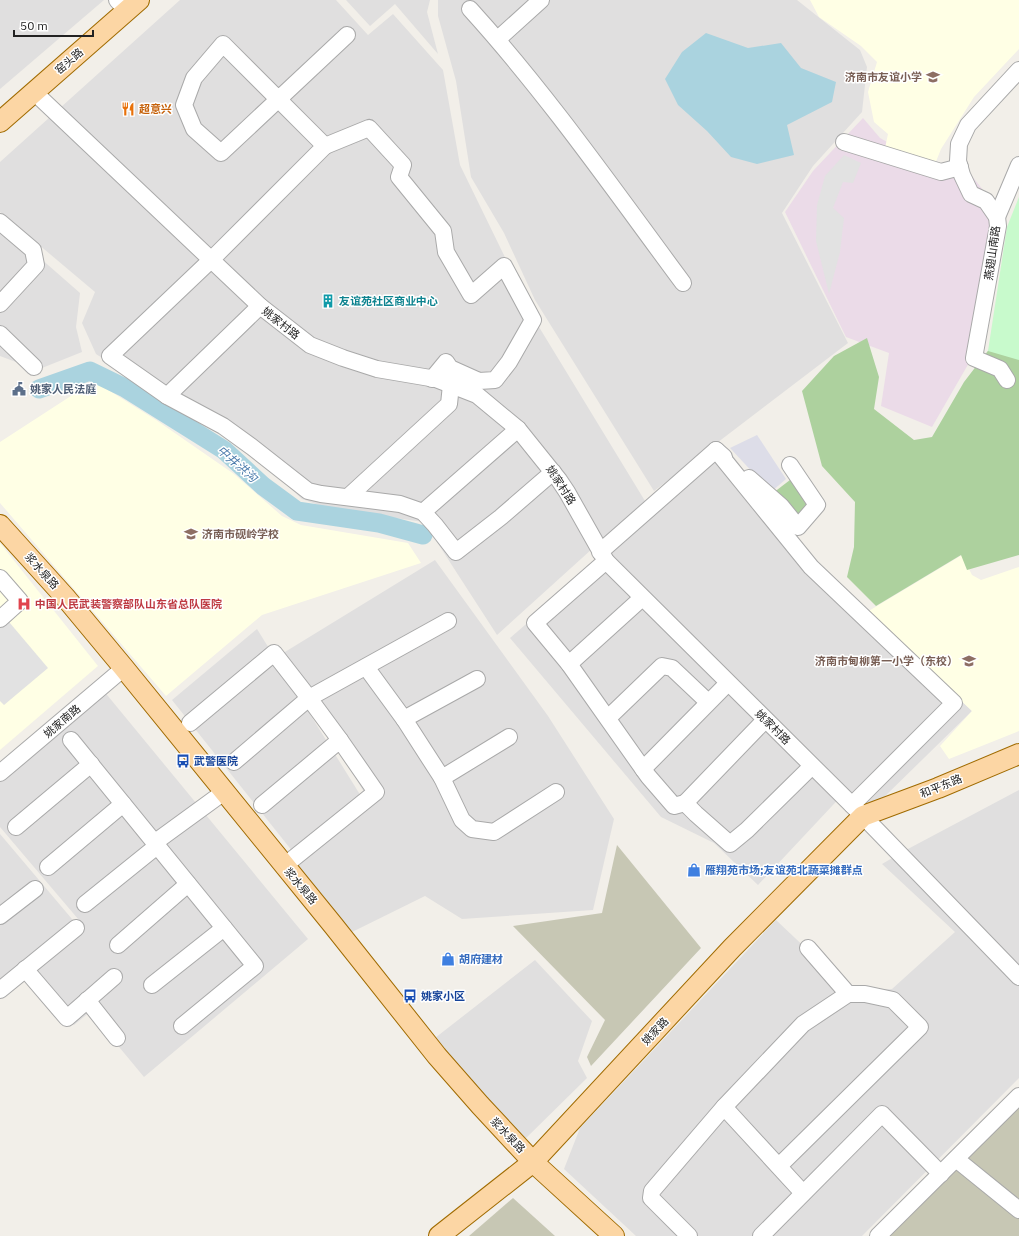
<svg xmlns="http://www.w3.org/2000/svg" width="1019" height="1236" font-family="'IBM Plex Sans','Noto Sans SC',sans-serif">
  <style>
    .residential { fill: #e0dfdf }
    .industrial { fill: #ebdbe8 }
    .education { fill: #ffffe5 }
    .construction { fill: #c7c7b4 }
    .forest { fill: #add19e }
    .park { fill: #c8facc }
    .parking { fill: #e2e2e2 }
    .plaza { fill: #dddde8 }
    .water { fill: #aad3df }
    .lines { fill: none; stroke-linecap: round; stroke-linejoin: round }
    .river { stroke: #aad3df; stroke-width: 19 }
    .minor-casing { stroke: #a9a9a9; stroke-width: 18 }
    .major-casing { stroke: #a06b00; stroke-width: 22 }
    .minor { stroke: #fff; stroke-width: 16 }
    .major { stroke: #fcd6a4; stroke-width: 20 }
    .labels { text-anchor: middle; stroke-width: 3; stroke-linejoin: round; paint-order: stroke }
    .street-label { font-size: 11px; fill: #222; stroke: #fff }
    .education-label { font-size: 11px; font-weight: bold; fill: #785e54; stroke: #fff; text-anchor: end }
    .food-label { font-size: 11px; font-weight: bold; fill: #c56008; stroke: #fff; text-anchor: start }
    .culture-label { font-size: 11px; font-weight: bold; fill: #0d838f; stroke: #fff; text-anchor: start }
    .service-label { font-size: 11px; font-weight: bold; fill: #4e5e75; stroke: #fff; text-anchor: start }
    .health-label { font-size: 11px; font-weight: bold; fill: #be3a42; stroke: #fff; text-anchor: start }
    .transit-label { font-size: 11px; font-weight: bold; fill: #164399; stroke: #fff; text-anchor: start }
    .shop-label { font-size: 11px; font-weight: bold; fill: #366cbe; stroke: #fff; text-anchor: start }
    .water-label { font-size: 12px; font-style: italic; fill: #4a7aab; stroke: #fff }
  </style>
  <rect width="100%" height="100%" fill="#f2efe9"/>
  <g class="residential">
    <polygon points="0,0 104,0 0,89"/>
    <polygon points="180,0 336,0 368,35 393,14 443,70 460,165 539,327 645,501 497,635 424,522 330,509 302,499 233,435 138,381 96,354 82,323 95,292 0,212 0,162"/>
    <polygon points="346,0 430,0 427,12 438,54 395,4 370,26"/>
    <polygon points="438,0 797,0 860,50 867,67 862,112 813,166 782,213 848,343 654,491 535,300 504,233 471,177 456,81 438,16"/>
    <polygon points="0,223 80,293 76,327 82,352 37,370 0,356"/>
    <polygon points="728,449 810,559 972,711 877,804 866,804 847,790 758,885 714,843 661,817 510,638"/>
    <polygon points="435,560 548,716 614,819 593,910 462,919 425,896 348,934 283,859 372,805 280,655"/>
    <polygon points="257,629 364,801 293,852 172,700"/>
    <polygon points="103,690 308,939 144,1077 90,1012 74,1025 30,973 84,926 0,827 0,779"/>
    <polygon points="1019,790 1019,1078 862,1236 636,1236 564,1169 580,1128 776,920 850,990 892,989 955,932 882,864 906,850"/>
    <polygon points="0,834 77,925 0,987"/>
    <polygon points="535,960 592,1021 578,1061 587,1078 520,1144 435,1038"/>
  </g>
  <polygon class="industrial" points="863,118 880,138 952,178 972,176 1005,218 985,335 932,427 881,406 889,353 846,337 785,212 813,171"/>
  <g class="education">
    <polygon points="810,0 1019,0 1019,49 974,97 941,149 935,164 885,148 888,134 874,122 868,92 877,62 861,46 819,17"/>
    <polygon points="94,381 156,420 234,474 282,516 301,525 408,543 421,563 262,615 166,696 0,503 0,442"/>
    <polygon points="0,543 98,666 0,750"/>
    <polygon points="962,555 972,575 981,580 1019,567 1019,731 949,759 940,746 972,711 867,612"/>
  </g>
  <g class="construction">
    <polygon points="617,845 701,948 591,1066 587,1057 605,1020 513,926 602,913"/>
    <polygon points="1019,1106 1019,1236 889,1236"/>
    <polygon points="513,1198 555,1236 469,1236"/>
  </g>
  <g class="forest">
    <polygon points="1019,214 1019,555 967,570 961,555 876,606 847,577 854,547 855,502 822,466 802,391 834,356 867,338 879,377 874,409 914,440 932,437 964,382 997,339"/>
    <polygon points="790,480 811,504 796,520 773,493"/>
  </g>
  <polygon class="park" points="1019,197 1019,360 988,351 1007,227"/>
  <g class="parking">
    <polygon points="844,155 861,163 853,183 843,182 833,208 844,218 840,252 829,294 816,241 817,205 825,176"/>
    <polygon points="4,616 48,668 4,705 0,701 0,619"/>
  </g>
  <polygon class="plaza" points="757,435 786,479 771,492 730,448"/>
  <polygon class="water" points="706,33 748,48 781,43 801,68 836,82 832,102 787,125 794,155 757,164 731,157 707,131 678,105 665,79 682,52"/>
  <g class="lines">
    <polyline class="river" points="39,389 90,371 125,388 224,450 263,486 297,511 379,523 423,535"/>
    <g class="minor-casing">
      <g id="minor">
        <polyline points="117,0 127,11"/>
        <path d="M470 9C548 95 614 190 683 283"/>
        <polyline points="498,39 541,0"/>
        <polyline points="34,92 260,306 310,345 343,358 377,369 436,379 477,395 518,429 559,480 567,492 606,561 863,816 1019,977"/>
        <polyline points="844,142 941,172 960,167"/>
        <polyline points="325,146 369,128 403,165 399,177 443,231 446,252 471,295 504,266 533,320 509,362 495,380 479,381 450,368 446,362 432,379"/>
        <polyline points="997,217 1019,165"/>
        <polyline points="0,222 33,250 36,265 0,304"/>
        <polyline points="260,306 167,396 223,426 252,447 308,491 321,494 400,504 423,512 435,525 456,552 501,517 553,472"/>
        <polyline points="0,334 34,367"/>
        <polyline points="1007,380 1000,369 974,358 998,226 997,217 986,201 971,194 962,175 958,161 959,144 968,125 1019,70"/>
        <path d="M167 396 110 356 211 260 325 146C291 112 257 78 223 44L194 78 184 105 194 129 221 153 347 35"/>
        <polyline points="716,450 811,567 954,703 852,805"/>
        <polyline points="749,478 781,506 798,527 817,505 790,465"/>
        <polyline points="348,497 449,404 451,385"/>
        <polyline points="423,512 518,429"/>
        <polyline points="600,552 716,450 724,457"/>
        <polyline points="606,561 535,623 569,664 648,776 674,806 685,803 696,814 730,844 747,830 812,766"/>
        <polyline points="0,578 20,601 0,619"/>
        <polyline points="569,664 642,598"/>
        <polyline points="366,667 404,719 477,679"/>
        <polyline points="608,718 662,666 672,668 708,702"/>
        <polyline points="404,719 442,778 509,737"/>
        <polyline points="190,723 274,653 309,698 448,621"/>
        <polyline points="71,740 255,966 182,1026"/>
        <polyline points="234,762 309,698 340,740"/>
        <polyline points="643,769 728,683"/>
        <polyline points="0,773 124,668"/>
        <polyline points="442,778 462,820 472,829 494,832 556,792"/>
        <polyline points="685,803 765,720"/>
        <polyline points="262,805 340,740 376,792 284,866"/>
        <polyline points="16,827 91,764"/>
        <polyline points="154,843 224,792"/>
        <polyline points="48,867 123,804"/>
        <polyline points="85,904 157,846"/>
        <polyline points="0,916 35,889"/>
        <polyline points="118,945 188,884"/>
        <polyline points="25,969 67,1018 114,977"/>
        <polyline points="152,985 224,928"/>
        <polyline points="0,990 76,928"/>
        <polyline points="87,1000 117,1038"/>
        <polyline points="724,1107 803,1024 848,994"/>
        <polyline points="956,1159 1019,1210"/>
        <polyline points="779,1166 920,1027 893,1000 865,994 848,994 808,948"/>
        <polyline points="689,1236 651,1198 652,1191 724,1107 803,1193"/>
        <polyline points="761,1236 882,1114 941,1174"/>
        <polyline points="878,1236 1019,1096"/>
      </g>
    </g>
    <g class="major-casing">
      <g id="major">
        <polyline points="0,122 139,0"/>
        <polyline points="0,525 65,597 124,668 333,925 437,1056 480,1105 533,1162 614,1236"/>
        <polyline points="439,1236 533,1162 732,948 863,816 938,788 1019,754"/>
      </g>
    </g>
    <use href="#minor" class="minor"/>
    <use href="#major" class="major"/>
  </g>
  <defs>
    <g id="school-bare" transform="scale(1.08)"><path d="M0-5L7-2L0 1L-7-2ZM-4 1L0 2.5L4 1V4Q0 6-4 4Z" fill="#8d6e63" stroke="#fff" stroke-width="2.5" paint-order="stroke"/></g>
    <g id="restaurant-bare" transform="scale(1.08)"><path d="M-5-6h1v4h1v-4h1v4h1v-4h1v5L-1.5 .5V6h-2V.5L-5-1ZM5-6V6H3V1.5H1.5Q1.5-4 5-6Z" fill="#e8710a" stroke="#fff" stroke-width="2.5" paint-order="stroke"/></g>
    <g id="building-bare" transform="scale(1.08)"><path d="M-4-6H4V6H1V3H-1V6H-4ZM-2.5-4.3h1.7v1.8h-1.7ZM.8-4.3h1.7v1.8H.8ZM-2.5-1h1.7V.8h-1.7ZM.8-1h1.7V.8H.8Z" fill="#0f9aa8" stroke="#fff" stroke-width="2.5" paint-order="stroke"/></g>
    <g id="civic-bare" transform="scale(1.08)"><path d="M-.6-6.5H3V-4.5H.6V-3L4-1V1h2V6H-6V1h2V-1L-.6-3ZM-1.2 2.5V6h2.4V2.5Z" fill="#5c6f8a" stroke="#fff" stroke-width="2.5" paint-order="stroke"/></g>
    <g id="hospital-bare" transform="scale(1.08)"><path d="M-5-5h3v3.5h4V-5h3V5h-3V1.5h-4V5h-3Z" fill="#e0444e" stroke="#fff" stroke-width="2.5" paint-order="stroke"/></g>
    <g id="bus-bare" transform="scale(1.08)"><path d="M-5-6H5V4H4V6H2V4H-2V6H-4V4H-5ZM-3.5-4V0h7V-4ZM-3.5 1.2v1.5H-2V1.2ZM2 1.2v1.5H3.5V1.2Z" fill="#1a4fb4" stroke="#fff" stroke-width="2.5" paint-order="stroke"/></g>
    <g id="shop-bare" transform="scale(1.08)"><path d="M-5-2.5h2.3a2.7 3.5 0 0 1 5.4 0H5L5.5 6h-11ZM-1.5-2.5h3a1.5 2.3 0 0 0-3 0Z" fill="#3f7fe0" stroke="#fff" stroke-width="2.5" paint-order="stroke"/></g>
  </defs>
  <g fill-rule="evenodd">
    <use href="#school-bare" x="933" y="77"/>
    <use href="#restaurant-bare" x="128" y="109"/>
    <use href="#building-bare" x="328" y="301"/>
    <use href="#civic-bare" x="19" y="389"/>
    <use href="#school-bare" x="191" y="534"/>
    <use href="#hospital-bare" x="24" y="604"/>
    <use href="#school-bare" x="969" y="661"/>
    <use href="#bus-bare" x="183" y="761"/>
    <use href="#shop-bare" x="694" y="870"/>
    <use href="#shop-bare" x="448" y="959"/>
    <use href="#bus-bare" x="410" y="996"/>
  </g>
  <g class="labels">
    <g class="street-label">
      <text transform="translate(69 61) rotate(-41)" y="4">窑头路</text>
      <text transform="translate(992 253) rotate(-82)" y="4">燕翅山南路</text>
      <text transform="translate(281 323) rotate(38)" y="4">姚家村路</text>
      <text transform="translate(561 485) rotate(57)" y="4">姚家村路</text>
      <text transform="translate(42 571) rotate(48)" y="4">浆水泉路</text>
      <text transform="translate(62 721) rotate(-40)" y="4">姚家南路</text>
      <text transform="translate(773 727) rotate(45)" y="4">姚家村路</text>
      <text transform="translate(941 786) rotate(-22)" y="4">和平东路</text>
      <text transform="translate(301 886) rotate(50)" y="4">浆水泉路</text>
      <text transform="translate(655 1031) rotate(-47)" y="4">姚家路</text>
      <text transform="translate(508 1135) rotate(46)" y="4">浆水泉路</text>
    </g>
    <g class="education-label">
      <text x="922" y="81">济南市友谊小学</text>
      <text x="202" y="538" text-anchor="start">济南市砚岭学校</text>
      <text x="958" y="665">济南市甸柳第一小学（东校）</text>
    </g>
    <g class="food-label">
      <text x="139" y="113">超意兴</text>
    </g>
    <g class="culture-label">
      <text x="339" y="305">友谊苑社区商业中心</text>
    </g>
    <g class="service-label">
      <text x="30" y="393">姚家人民法庭</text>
    </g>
    <g class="health-label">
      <text x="35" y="608">中国人民武装警察部队山东省总队医院</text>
    </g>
    <g class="transit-label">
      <text x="194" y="765">武警医院</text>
      <text x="421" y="1000">姚家小区</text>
    </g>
    <g class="shop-label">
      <text x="705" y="874">雁翔苑市场;友谊苑北蔬菜摊群点</text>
      <text x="459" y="963">胡府建材</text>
    </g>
    <g class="water-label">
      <text transform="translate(237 464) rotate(41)" y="4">中井洪沟</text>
    </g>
  </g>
  <path d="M14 30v6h79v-6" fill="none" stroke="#222222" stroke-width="2"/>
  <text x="20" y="30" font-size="12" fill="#222222" stroke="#ffffff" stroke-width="3" paint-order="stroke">50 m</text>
</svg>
